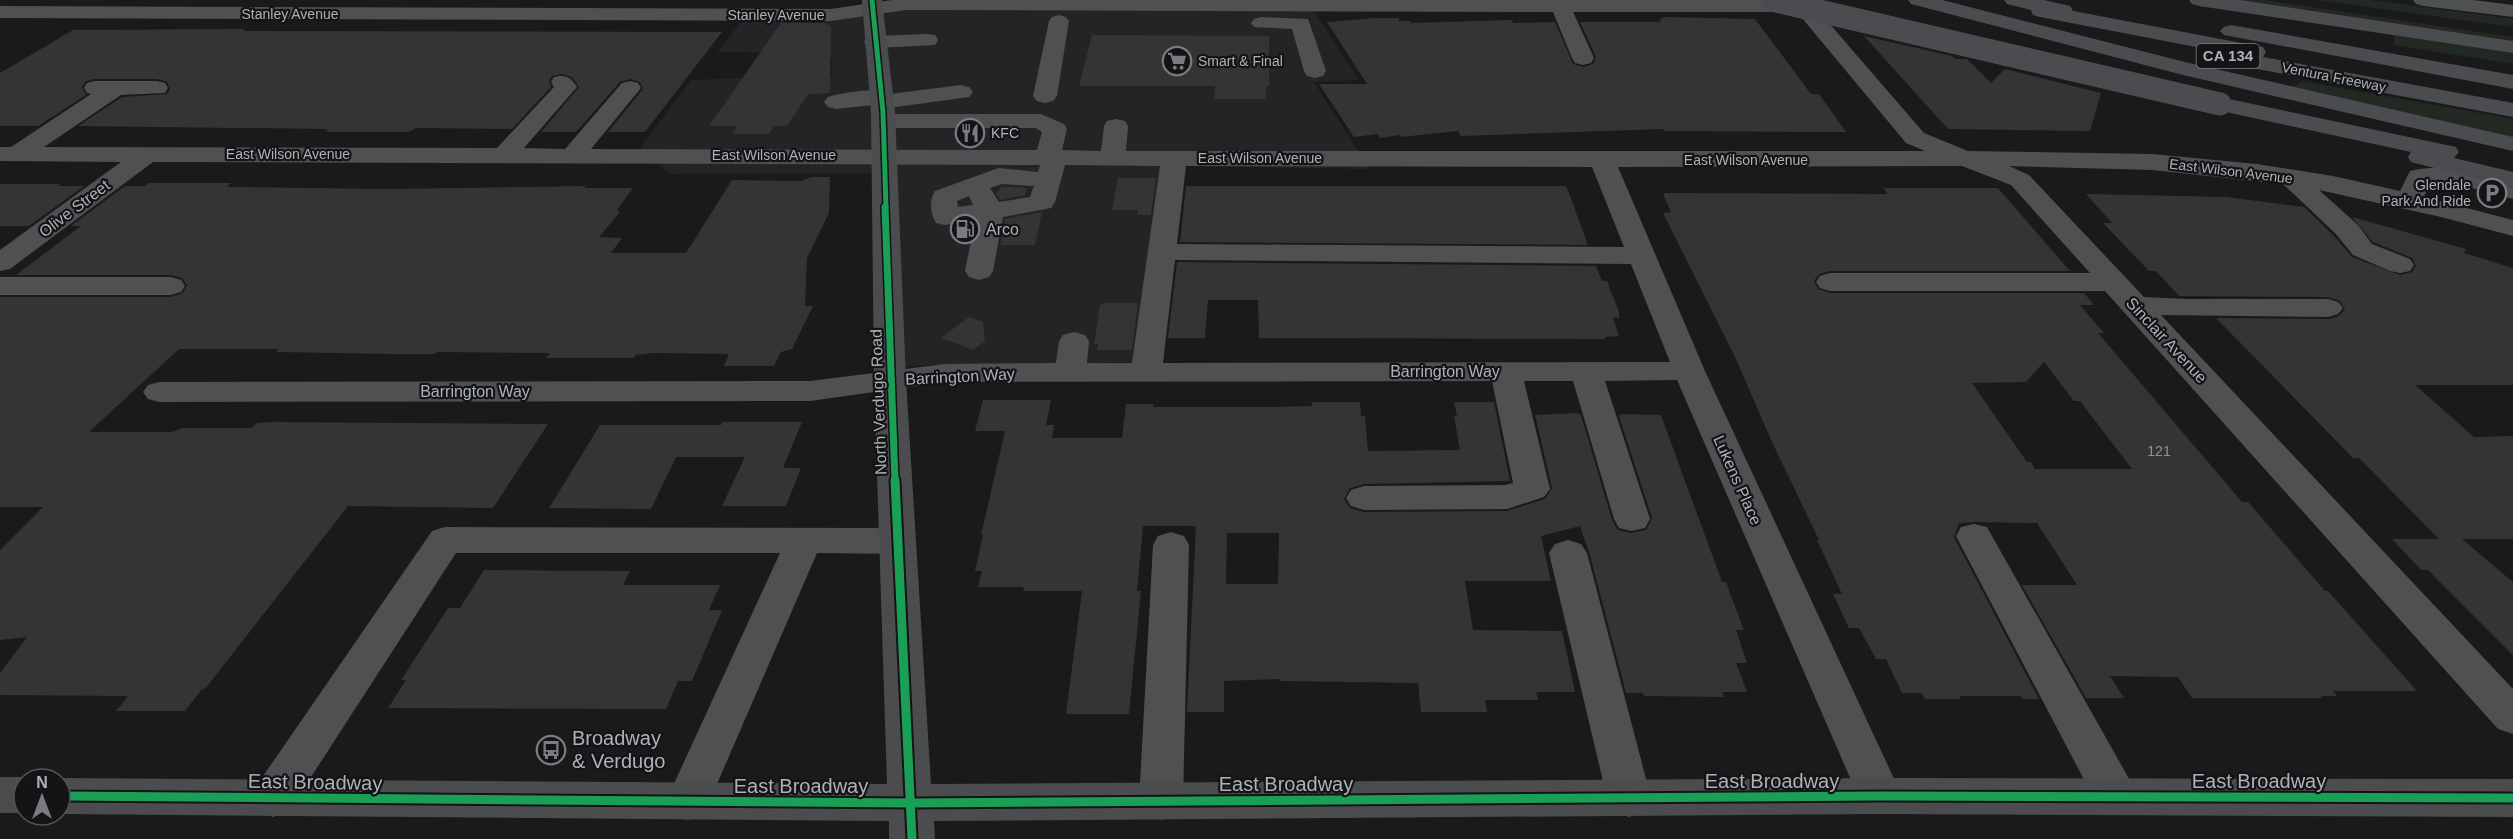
<svg xmlns="http://www.w3.org/2000/svg" width="2513" height="839" font-family="Helvetica,sans-serif">
  <style>
    .built { fill: #242426 }
    .green { fill: #222822 }
    .building { fill: #343435; fill-rule: evenodd }
    .lines { fill: none; stroke-linecap: round; stroke-linejoin: round }
    .minor { fill: #4e5052; fill-rule: evenodd }
    .major { fill: #4b4c4e; fill-rule: evenodd }
    .highway { fill: #4b4c4f; fill-rule: evenodd }
    .highway-bridge { stroke: #4b4c4f; stroke-width: 23 }
    .cycleway-far2-casing { stroke: #141416; stroke-width: 8 }
    .cycleway-far1-casing { stroke: #141416; stroke-width: 10 }
    .cycleway-casing { stroke: #141416; stroke-width: 13 }
    .cycleway-far2 { stroke: #1a9f57; stroke-width: 5 }
    .cycleway-far1 { stroke: #1a9f57; stroke-width: 7 }
    .cycleway { stroke: #1a9f57; stroke-width: 9 }
    .labels { text-anchor: middle; stroke-width: 4.5; stroke-linejoin: round; paint-order: stroke }
    .far-street-label { font-size: 14px; fill: #acb2b9; stroke: #141416 }
    .far-poi-label { font-size: 14px; fill: #acb2b9; stroke: #141416; text-anchor: start }
    .number-label { font-size: 14px; fill: #8e9298 }
    .shield { fill: #141416; stroke: #7e8388; stroke-width: 1.5 }
    .shield-label { font-size: 15px; font-weight: bold; fill: #acb2b9 }
    .street-label { font-size: 16px; fill: #acb2b9; stroke: #141416 }
    .poi-label { font-size: 16px; fill: #acb2b9; stroke: #141416; text-anchor: start }
    .near-poi-label { font-size: 20px; fill: #acb2b9; stroke: #141416; text-anchor: start }
    .near-street-label { font-size: 20px; fill: #acb2b9; stroke: #141416 }
  </style>
  <rect width="100%" height="100%" fill="#1a1a1a"/>
  <polygon class="built" points="897,2 1311,6 1359,80 1314,82 1370,169 1179,166 1152,362 874,366 874,173 669,174 641,146 691,80 832,75 832,58 776,59 767,53 717,52 749,12 831,13"/>
  <g class="green">
    <polygon points="2226,0 2264,0 2513,37 2513,42"/>
    <polygon points="2316,0 2371,0 2513,19 2513,27"/>
    <polygon points="2394,33 2513,52 2513,64 2394,45"/>
    <polygon points="2302,81 2513,119 2513,138 2290,88"/>
  </g>
  <g class="building">
    <polygon points="1662,17 1755,19 1811,94 1819,94 1846,132 1664,131 1663,129 1461,136 1458,131 1401,137 1400,135 1380,138 1378,134 1354,137 1319,84 1367,84 1327,22 1376,18 1399,18 1399,21 1410,21 1411,23 1512,20 1513,23 1555,22 1573,64 1584,67 1593,64 1596,57 1580,22 1661,22 1659,19 1663,19"/>
    <polygon points="781,23 824,23 831,26 830,93 808,94 787,126 774,126 769,134 732,134 737,126 709,126"/>
    <polygon points="242,29 245,31 722,32 645,132 608,132 643,89 640,82 631,79 620,82 576,132 541,132 579,87 572,77 562,74 552,76 549,81 551,87 512,129 415,128 411,131 405,132 329,132 326,131 328,129 78,126 122,97 167,94 170,89 167,82 157,79 95,79 86,81 82,87 86,95 38,126 0,126 0,73 73,30"/>
    <polygon points="1092,35 1269,36 1269,86 1266,86 1266,99 1214,99 1215,86 1079,86"/>
    <polygon points="1864,36 1952,56 1955,59 1967,59 1991,83 2005,69 2101,93 2090,131 1948,129"/>
    <polygon points="811,177 830,177 829,213 807,258 805,306 813,306 792,349 781,352 774,366 724,366 729,354 653,353 636,355 634,358 546,358 550,353 437,352 435,354 392,354 276,352 278,349 179,349 89,432 172,432 182,428 252,428 257,423 273,422 548,424 493,508 348,506 205,689 202,689 185,711 116,711 128,696 0,695 0,673 27,637 0,640 0,550 43,507 0,507 0,297 171,297 183,293 187,285 182,278 171,275 16,275 81,226 71,226 125,186 145,186 148,183 231,183 227,187 388,189 586,186 584,188 633,188 617,210 620,212 599,237 622,238 611,253 686,253 732,180 801,181"/>
    <polygon points="1118,178 1156,178 1151,215 1137,215 1138,210 1112,210"/>
    <polygon points="0,184 61,184 58,186 84,186 29,226 0,226"/>
    <polygon points="1186,186 1565,186 1567,188 1588,245 1180,242"/>
    <polygon points="1001,187 1010,187 1027,188 1025,195 1000,200 996,194"/>
    <path d="M1883 188H1998L2070 271H1830L1819 274 1814 281 1818 289 1830 293H2084L2094 305H2080L2104 333H2098L2242 502H2248L2325 591H2328L2417 691H2333L2337 696H2321L2322 698H2192L2178 677 2110 676 2124 698H2086L2022 585H2077L2037 523 1973 522 1959 523 1954 537 2039 699H2023L2021 696H1959L1961 699H1925L1922 693H1902L1886 659H1876L1859 628H1849L1833 594H1842L1817 540H1819L1772 442 1735 357 1663 213 1671 212 1663 194 1665 193 1888 194ZM2044 362 2074 401H2080L2132 469H2035L2031 462H2027L1972 383 2026 382Z"/>
    <polygon points="2086,194 2226,197 2304,207 2334,236 2352,257 2400,275 2412,272 2416,266 2412,258 2373,242 2352,217 2466,249 2464,253 2513,268 2513,385 2415,385 2474,437 2513,436 2513,539 2462,539 2513,582 2513,655 2428,570 2421,570 2392,539 2439,539 2359,458 2353,458 2216,318 2329,319 2339,316 2345,309 2340,301 2328,297 2179,296 2156,271 2149,271 2103,223 2112,223"/>
    <polygon points="1042,212 1035,245 1000,245 1005,219"/>
    <polygon points="1177,262 1596,266 1602,281 1607,281 1619,312 1619,318 1613,318 1619,336 1605,337 1605,339 1265,338 1259,338 1258,300 1208,300 1205,338 1168,338"/>
    <polygon points="1104,303 1138,303 1132,350 1097,350 1098,344 1094,344 1100,305"/>
    <polygon points="969,317 983,322 985,341 973,350 941,338"/>
    <path d="M983 400H1051L1046 425H1054L1052 438H1122L1126 404H1154L1153 407H1269L1312 406V402H1360L1361 416H1365L1368 451 1460 450 1454 416H1457L1454 402H1494L1510 481 1364 484 1350 488 1344 499 1350 508 1364 512 1507 511 1545 499 1552 488 1535 415 1577 413 1581 415 1612 520 1618 530 1631 533 1646 530 1652 518 1619 416 1622 414 1661 415 1722 582H1726L1744 630H1736L1747 663H1736L1747 692H1722L1724 697 1644 696 1643 693H1626L1589 552 1580 526 1541 536 1551 581H1465L1473 630 1562 631 1575 692H1536L1538 700H1485L1487 712H1421L1418 683 1279 681V679L1224 681V712H1187L1196 526H1143L1137 591H1141L1129 714H1066L1082 591H1023L1024 587H978L982 571H975L983 535H981L1005 431H975ZM1227 533H1279L1278 584H1226Z"/>
    <polygon points="722,422 802,422 783,468 801,468 786,506 722,506 745,457 676,457 651,509 549,508 600,425 721,425"/>
    <polygon points="484,570 630,571 623,585 720,585 709,610 722,610 692,681 678,681 666,709 388,708 406,680 401,680 448,608 460,608"/>
  </g>
  <g class="lines">
    <g class="minor">
      <path d="M892 0H1809L1924 133 1968 151 2152 154 2257 164 2333 176 2400 191 2410 171C2446 162 2478 173 2513 183V199L2454 183 2430 182 2424 197 2513 220V236L2441 217 2319 190 2358 225 2372 244 2410 259 2414 265 2410 271 2400 273 2390 271 2353 255 2336 234 2283 184 2152 170 2009 166 2029 175 2144 297 2187 299H2328L2338 302 2343 308 2338 314 2328 317 2161 315 2513 689V734L2498 729 2105 291H1830L1820 288 1816 282 1820 276 1830 273H2090L2011 185 1962 166 1618 167 1705 371 1902 796 1896 809 1880 814 1864 809 1858 796 1677 380 1605 381 1650 519 1645 528 1632 531 1619 528 1614 519 1573 381H1524L1550 489 1544 497 1507 509 1364 510 1351 506 1346 498 1351 490 1364 486 1505 485 1513 483 1492 381 945 382 810 401 159 402 148 399 143 392 148 385 159 382 810 381 945 364 1056 363 1059 341 1063 335 1074 332 1085 335 1089 341 1087 363H1132L1160 166 1065 165 1055 202 1051 208 1003 217 993 271 989 277 979 280 969 277 965 271 975 221 945 225 936 223C930 214 929 200 935 191L990 171 999 168 1038 172 1040 165 153 162 10 269 0 271V250L121 162 0 161V147H11L91 94 87 93 84 88 87 83 95 81H157L165 83 168 88 165 93 121 95 44 147 497 148 554 87 551 82 554 77C566 74 571 77 577 87L524 148 565 149 622 83 630 81 638 83 641 88 591 149 1037 150 1042 132 1036 128H883L875 126 871 121 875 116 883 114H1041L1064 124 1067 129 1062 150 1101 151 1104 126 1107 121 1116 119 1125 121 1128 126 1126 151H1925L1906 143 1797 12H1573L1594 58 1591 63 1583 65 1575 63 1572 58 1553 12 906 10 831 21 0 18V6L831 9ZM1186 166 1592 167 1624 247 1177 244ZM1002 184 1032 186 1034 185 1030 197 999 202 990 188ZM969 196 973 205 958 207 957 201ZM1175 260 1631 264 1670 362 1163 363Z"/>
      <polygon points="2413,0 2473,0 2513,5 2513,17 2423,6 2416,4"/>
      <polygon points="1059,15 1066,17 1069,21 1057,96 1053,101 1045,103 1037,101 1033,96 1049,21 1052,17"/>
      <polygon points="1261,17 1308,19 1326,71 1323,76 1315,78 1307,76 1304,71 1292,29 1254,27 1251,23 1254,19"/>
      <polygon points="927,34 935,35 938,40 935,45 875,48 867,47 864,42 867,37 875,36"/>
      <path d="M961 85 969 87 973 92 969 97 882 109 872 105 836 109 828 107 824 102 828 97C842 93 879 86 890 94Z"/>
      <polygon points="0,277 171,277 181,280 185,286 181,292 171,295 0,295"/>
      <polygon points="1974,524 1987,527 1992,536 2132,784 2138,797 2132,810 2116,815 2100,810 1956,536 1961,527"/>
      <polygon points="445,527 898,528 911,532 916,541 911,550 898,554 817,553 704,814 688,820 672,814 666,801 780,553 456,553 289,811 273,817 257,811 251,798 257,785 432,531"/>
      <polygon points="1171,532 1184,536 1189,545 1183,801 1177,814 1161,820 1145,814 1139,801 1153,545 1158,536"/>
      <polygon points="1568,540 1581,544 1587,553 1651,798 1645,811 1629,817 1613,811 1607,798 1549,553 1555,544"/>
    </g>
    <g class="major">
      <polygon points="862,0 882,0 895,112 906,380 931,784 1880,778 2513,779 2513,817 1880,814 934,821 935,839 889,839 889,821 60,814 60,779 56,779 60,778 887,784 874,380 871,112"/>
      <polygon points="0,777 24,777 31,779 24,779 24,813 0,813"/>
    </g>
    <g class="highway">
      <polygon points="1908,0 1942,0 2185,62 2513,137 2513,151 2183,75 1911,4"/>
      <polygon points="2004,0 2044,0 2070,6 2073,11 2263,47 2266,52 2263,57 2513,103 2513,117 2230,64 2222,62 2219,57 2222,52 2040,17 2033,15 2031,10 2007,4"/>
      <polygon points="2189,0 2240,0 2513,41 2513,53 2199,6 2192,4"/>
      <polygon points="2231,25 2513,75 2513,89 2224,35 2220,31 2224,27"/>
      <polygon points="2220,97 2456,147 2459,152 2454,158 2513,172 2513,188 2411,162 2408,157 2411,152 2212,109 2208,104 2212,99"/>
    </g>
    <polyline class="highway-bridge" points="1772,0 2220,104"/>
    <g class="cycleway-far2-casing">
      <polyline id="cycleway-far2" points="872,0 883,112 886,208"/>
    </g>
    <g class="cycleway-far1-casing">
      <polyline id="cycleway-far1" points="885,207 895,481"/>
    </g>
    <g class="cycleway-casing">
      <g id="cycleway">
        <polyline points="895,480 912,839"/>
        <polyline points="60,796 911,803 1880,796 2513,798"/>
      </g>
    </g>
    <use href="#cycleway-far2" class="cycleway-far2"/>
    <use href="#cycleway-far1" class="cycleway-far1"/>
    <use href="#cycleway" class="cycleway"/>
  </g>
  <defs>
    <g id="supermarket-ring" transform="scale(1.5)"><circle r="9.5" fill="#141416" stroke="#797d81" stroke-width="1.5"/><path d="M-6-5.5h2.5l.6 2H6L4.5 2H-2.5L-4.4-4H-6ZM-1.5 3.2a1.3 1.3 0 1 0 .1 0ZM3 3.2a1.3 1.3 0 1 0 .1 0Z" fill="#797d81"/></g>
    <g id="restaurant-ring" transform="scale(1.5)"><circle r="9.5" fill="#141416" stroke="#797d81" stroke-width="1.5"/><path d="M-5-6h1v4h1v-4h1v4h1v-4h1v5L-1.5 .5V6h-2V.5L-5-1ZM5-6V6H3V1.5H1.5Q1.5-4 5-6Z" fill="#797d81"/></g>
    <g id="parking-ring" transform="scale(1.5)"><circle r="9.5" fill="#141416" stroke="#797d81" stroke-width="1.5"/><path d="M-3.5-5.5H1a3.5 3.5 0 0 1 0 7H-1V5.5H-3.5ZM-1-3.4V-.6H.8a1.4 1.4 0 0 0 0-2.8Z" fill="#797d81"/></g>
    <g id="fuel-ring" transform="scale(1.5)"><circle r="9.5" fill="#141416" stroke="#797d81" stroke-width="1.5"/><path d="M-5.5-6h7V0h2V4h1.3V-2.5L3-4.5l.8-.8L6-3V5H2.5V1h-1V6h-7ZM-4.2-4.7v3.2H.2V-4.7Z" fill="#797d81"/></g>
    <g id="bus-ring" transform="scale(1.5)"><circle r="9.5" fill="#141416" stroke="#797d81" stroke-width="1.5"/><path d="M-5-6H5V4H4V6H2V4H-2V6H-4V4H-5ZM-3.5-4V0h7V-4ZM-3.5 1.2v1.5H-2V1.2ZM2 1.2v1.5H3.5V1.2Z" fill="#797d81"/></g>
  </defs>
  <g fill-rule="evenodd">
    <use href="#supermarket-ring" x="1177" y="61"/>
    <use href="#restaurant-ring" x="970" y="133"/>
    <use href="#parking-ring" x="2492" y="193"/>
    <use href="#fuel-ring" x="965" y="229"/>
    <use href="#bus-ring" x="551" y="750"/>
  </g>
  <g class="labels">
    <g class="far-street-label">
      <text x="290" y="19">Stanley Avenue</text>
      <text x="776" y="20">Stanley Avenue</text>
      <text transform="translate(2334 77) rotate(11)" y="5">Ventura Freeway</text>
      <text x="288" y="159">East Wilson Avenue</text>
      <text x="774" y="160">East Wilson Avenue</text>
      <text x="1260" y="163">East Wilson Avenue</text>
      <text x="1746" y="165">East Wilson Avenue</text>
      <text transform="translate(2231 171) rotate(7)" y="5">East Wilson Avenue</text>
    </g>
    <g class="far-poi-label">
      <text x="1198" y="66">Smart &amp; Final</text>
      <text x="991" y="138">KFC</text>
      <text x="2471" y="190" text-anchor="end">Glendale<tspan x="2471" dy="16">Park And Ride</tspan></text>
    </g>
    <g class="number-label">
      <text x="2159" y="456">121</text>
    </g>
    <rect class="shield" x="2196.5" y="44" width="63" height="24" rx="4.5"/>
    <g class="shield-label">
      <text x="2228" y="61">CA 134</text>
    </g>
    <g class="street-label">
      <text transform="translate(74 208) rotate(-37)" y="6">Olive Street</text>
      <text transform="translate(2167 340) rotate(47)" y="6">Sinclair Avenue</text>
      <text x="1445" y="377">Barrington Way</text>
      <text transform="translate(960 376) rotate(-3)" y="6">Barrington Way</text>
      <text x="475" y="397">Barrington Way</text>
      <text transform="translate(878 402) rotate(-92)" y="6">North Verdugo Road</text>
      <text transform="translate(1738 480) rotate(66)" y="6">Lukens Place</text>
    </g>
    <g class="poi-label">
      <text x="986" y="235">Arco</text>
    </g>
    <g class="near-poi-label">
      <text x="572" y="745">Broadway<tspan x="572" dy="23">&amp; Verdugo</tspan></text>
    </g>
    <g class="near-street-label">
      <text x="1772" y="788">East Broadway</text>
      <text x="2259" y="788">East Broadway</text>
      <text transform="translate(315 782) rotate(1)" y="7">East Broadway</text>
      <text x="1286" y="791">East Broadway</text>
      <text x="801" y="793">East Broadway</text>
    </g>
  </g>
  <g transform="translate(42 797)"><circle r="28" fill="#141416" stroke="#515357" stroke-width="1.5"/>
  <path d="M0-4.5L10 22L0 15L-10 22Z" fill="#797d81"/>
  <text y="-9" font-size="16" font-weight="bold" text-anchor="middle" fill="#acb2b9">N</text>
  </g>
</svg>
